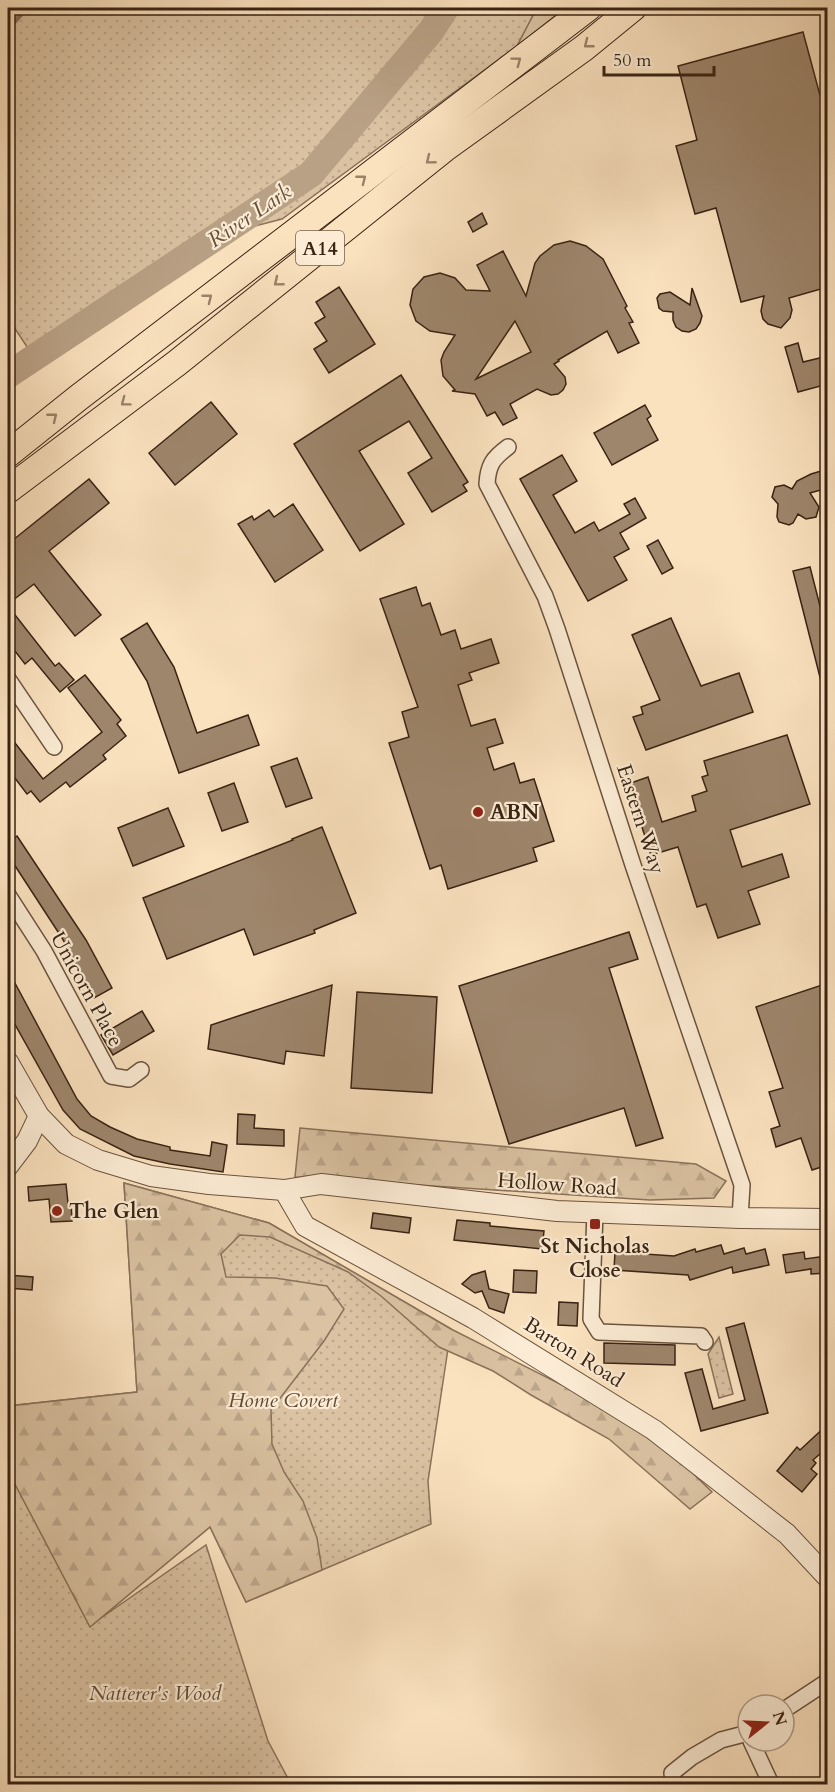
<svg xmlns="http://www.w3.org/2000/svg" width="835" height="1792" font-family="Cardo,serif">
  <style>
    .green { fill: url(#green-dots); stroke: #8a725a; stroke-width: 1.5 }
    .forest { fill: url(#forest-firs); stroke: #8a725a; stroke-width: 1.5 }
    .lines { fill: none; stroke-linecap: round; stroke-linejoin: round }
    .stream { stroke: #866f57; stroke-width: 4.5 }
    .river { stroke: #b9a185; stroke-width: 27 }
    .building { fill: #9e866c; stroke: #392313; stroke-width: 1.5; fill-rule: evenodd }
    .minor-casing { stroke: #6a533e; stroke-width: 18 }
    .tertiary-casing { stroke: #6a533e; stroke-width: 22 }
    .trunk-casing { stroke: #392313; stroke-width: 28 }
    .minor { stroke: #fcecd5; stroke-width: 15 }
    .tertiary { stroke: #fcecd5; stroke-width: 20 }
    .trunk { stroke: #fbe2bf; stroke-width: 26 }
    .oneway { stroke: #9a8269 }
    .poi-dot { fill: #8f2418; stroke: #fcecd5; stroke-width: 2 }
    .labels { text-anchor: middle; stroke-width: 4.5; stroke-linejoin: round; paint-order: stroke }
    .shield { fill: #fcecd5; stroke: #745f4d; stroke-width: 1.5 }
    .shield-label { font-size: 20px; font-weight: bold; fill: #392313 }
    .poi-label { font-size: 21px; font-weight: bold; fill: #392313; stroke: #fcecd5; text-anchor: start }
    .street-label { font-size: 21px; fill: #392313; stroke: #fcecd5 }
    .park-label { font-size: 21px; font-style: italic; fill: #614b37; stroke: #fcecd5 }
    .water-label { font-size: 22px; font-style: italic; fill: #664f3b; stroke: #fcecd5 }
  </style>
  <defs>
    <pattern id="green-dots" width="8" height="8" patternUnits="userSpaceOnUse" patternTransform="scale(1.5)"><rect width="8" height="8" fill="#dac2a2"/><path d="M2 2h.1M6 6h.1" fill="none" stroke="#bca68b" stroke-width="1.8" stroke-linecap="round"/></pattern>
    <pattern id="forest-firs" width="22" height="20" patternUnits="userSpaceOnUse" patternTransform="scale(1.5)"><rect width="22" height="20" fill="#dac2a2"/><path d="M5 1l3.5 6h-7zM16 11l3.5 6h-7z" fill="#bca68b"/></pattern>
  </defs>
  <rect width="100%" height="100%" fill="#fbe2bf"/>
  <filter id="stains"><feTurbulence type="fractalNoise" baseFrequency=".00333" numOctaves="4"/><feColorMatrix values="0 0 0 0 .2 0 0 0 0 .09 0 0 0 0 .02 0 0 0 .5 -.17"/></filter>
  <radialGradient id="worn" r=".72"><stop offset=".6" stop-color="#630" stop-opacity="0"/><stop offset="1" stop-color="#630" stop-opacity=".3"/></radialGradient>
  <g class="green">
    <polygon points="8,8 537,8 517,46 282,219 243,229 39,365 8,318"/>
    <polygon points="124,1183 269,1223 451,1329 428,1481 431,1524 246,1602 210,1527 98,1620 206,1545 268,1741 291,1784 8,1784 8,1406 137,1392"/>
    <polygon points="719,1337 733,1394 719,1398 708,1354"/>
  </g>
  <g class="forest">
    <polygon points="537,8 565,8 517,46"/>
    <polygon points="300,1128 696,1164 726,1181 714,1198 650,1200 295,1177"/>
    <polygon points="124,1183 269,1223 451,1329 564,1386 665,1446 712,1492 690,1509 609,1439 531,1395 493,1371 439,1347 381,1296 348,1272 270,1237 240,1235 221,1254 226,1277 275,1278 327,1286 344,1309 324,1341 271,1410 272,1444 284,1472 303,1501 317,1538 322,1570 246,1602 210,1527 90,1627 8,1471 8,1406 137,1392"/>
  </g>
  <g class="lines">
    <polyline class="stream" points="8,29 27,8"/>
    <polyline class="river" points="8,375 311,174 431,31 446,8"/>
  </g>
  <g class="building">
    <polygon points="803,32 828,125 828,287 789,298 792,310 790,318 781,328 768,324 763,319 761,311 764,296 741,302 716,208 695,214 676,146 697,140 678,66"/>
    <polygon points="482,213 487,224 473,232 468,222"/>
    <path d="M570 241 586 246 603 259 627 306 625 308 633 322 629 323 639 343 618 353 607 331 558 360 559 361 554 364 565 377 566 384 563 390 558 394 551 395 537 389 510 404 517 418 503 425 495 412 487 416 475 394 452 391 455 390 443 376 441 360 444 352 455 335 430 331 416 321 410 305 413 289 424 277 440 273 455 278 466 290 490 291 477 265 503 251 526 296 535 263 540 256 554 245ZM515 321 531 352 476 379Z"/>
    <polygon points="339,287 375,344 329,373 314,349 327,341 315,323 325,317 316,302"/>
    <polygon points="692,288 702,316 700,323 696,329 689,332 682,331 676,327 673,320 673,312 663,311 659,308 657,298 660,294 670,292 690,305"/>
    <polygon points="798,343 803,362 828,356 828,384 798,392 785,347"/>
    <polygon points="401,375 468,482 463,485 467,491 432,512 408,473 432,458 409,421 359,451 404,524 360,551 294,444"/>
    <polygon points="211,402 237,434 175,485 149,453"/>
    <polygon points="645,405 651,416 647,419 658,440 612,465 594,433"/>
    <polygon points="562,455 577,481 553,495 575,533 594,522 599,531 630,514 624,504 635,498 646,518 620,533 629,549 614,557 627,580 588,601 520,479"/>
    <polygon points="828,469 828,488 810,493 819,507 816,517 806,519 798,514 793,523 789,525 779,522 777,517 778,504 772,497 775,487 784,485 792,489 797,481 811,474"/>
    <polygon points="89,479 109,503 49,551 101,615 75,636 34,584 8,604 8,544"/>
    <polygon points="293,504 323,550 275,582 238,524 252,516 254,520 269,510 274,517"/>
    <polygon points="658,540 673,568 662,574 647,546"/>
    <polygon points="810,567 828,637 828,689 823,689 793,571"/>
    <polygon points="416,587 422,606 430,603 441,635 455,630 461,649 491,639 499,663 469,673 472,680 458,685 471,726 495,719 503,743 487,748 494,770 514,763 520,783 534,779 554,841 533,848 537,861 448,889 441,865 430,869 389,743 409,737 402,712 418,707 380,599"/>
    <polygon points="8,606 55,666 59,663 74,680 60,692 32,658 25,664 8,642"/>
    <polygon points="671,618 701,686 739,673 753,712 646,750 633,717 643,714 641,707 660,700 632,635"/>
    <polygon points="147,623 174,667 197,733 248,715 259,745 179,773 147,681 121,639"/>
    <polygon points="85,675 121,720 117,724 126,736 103,755 106,759 70,787 66,782 40,802 31,791 27,794 8,769 8,734 43,779 102,732 68,688"/>
    <polygon points="787,735 810,804 730,830 742,867 782,854 789,877 748,891 760,924 718,938 706,904 697,907 678,847 651,855 628,784 648,777 662,822 696,811 692,796 707,791 702,777 708,775 704,761"/>
    <polygon points="297,758 312,798 286,807 271,767"/>
    <polygon points="234,783 248,822 222,831 208,793"/>
    <polygon points="168,808 184,846 133,866 118,828"/>
    <polygon points="322,827 356,913 314,930 315,933 254,955 244,929 167,959 143,898 293,840 292,839"/>
    <polygon points="17,836 86,940 112,988 94,998 62,938 8,855 8,843"/>
    <polygon points="629,932 638,959 609,968 663,1138 636,1146 624,1108 509,1144 459,986"/>
    <polygon points="8,970 77,1099 91,1116 110,1127 137,1139 170,1147 170,1150 210,1156 212,1142 227,1145 223,1172 170,1164 134,1156 80,1129 63,1110 8,1012"/>
    <polygon points="828,983 828,1165 812,1170 801,1138 776,1147 771,1129 780,1126 769,1092 783,1088 756,1007"/>
    <polygon points="332,985 324,1056 286,1051 284,1064 208,1049 211,1025"/>
    <polygon points="357,992 437,997 432,1093 351,1088"/>
    <polygon points="142,1011 154,1031 113,1055 101,1035"/>
    <polygon points="238,1114 255,1115 254,1128 284,1130 284,1146 237,1144"/>
    <polygon points="66,1184 68,1203 71,1203 72,1221 51,1222 49,1199 29,1201 28,1187"/>
    <polygon points="373,1213 411,1218 409,1233 371,1228"/>
    <polygon points="457,1220 490,1223 490,1226 544,1231 542,1249 454,1240"/>
    <polygon points="721,1245 724,1254 744,1248 746,1254 765,1249 769,1265 733,1273 732,1267 690,1280 688,1275 614,1270 615,1252 674,1256 695,1249 696,1252"/>
    <polygon points="804,1252 805,1259 826,1256 828,1273 811,1274 811,1269 786,1273 783,1255"/>
    <polygon points="514,1270 537,1271 536,1293 513,1292"/>
    <polygon points="485,1271 489,1289 509,1294 504,1313 489,1308 482,1291 475,1293 462,1284 472,1275"/>
    <polygon points="8,1275 33,1277 32,1290 8,1288"/>
    <polygon points="559,1302 578,1303 577,1326 558,1325"/>
    <polygon points="744,1323 768,1413 701,1431 685,1373 702,1369 713,1409 745,1400 726,1328"/>
    <polygon points="604,1343 675,1345 675,1365 604,1363"/>
    <polygon points="828,1424 828,1447 813,1460 816,1463 811,1469 817,1474 802,1492 777,1471 797,1447 800,1450"/>
  </g>
  <g class="lines">
    <g class="minor-casing">
      <g id="minor">
        <path d="M508 447C493 458 488 465 487 484L545 596 557 629 633 865 742 1185 740 1218"/>
        <polyline points="8,679 54,747"/>
        <polyline points="8,895 44,951 111,1076 129,1079 141,1070"/>
        <polyline points="595,1213 591,1319 599,1332 701,1336 705,1342"/>
        <polyline points="784,1710 828,1681"/>
        <polyline points="751,1741 771,1784"/>
        <polyline points="673,1784 672,1773 692,1757 721,1740 748,1733"/>
      </g>
    </g>
    <g class="tertiary-casing">
      <g id="tertiary">
        <polyline points="8,1062 39,1116 66,1144 98,1160 151,1176 209,1184 284,1190 321,1184 557,1211 740,1218 828,1219"/>
        <polyline points="8,1166 27,1141 39,1116"/>
        <polyline points="284,1190 305,1226 473,1318 654,1430 787,1534 828,1578"/>
      </g>
    </g>
    <g class="trunk-casing">
      <g id="trunk">
        <polyline points="8,454 78,398 588,8"/>
        <polyline points="8,490 177,363 444,149 584,48 633,8"/>
      </g>
    </g>
    <use href="#minor" class="minor"/>
    <use href="#tertiary" class="tertiary"/>
    <use href="#trunk" class="trunk"/>
  </g>
  <defs><path id="oneway-chevron" d="M-2-3.5L2.5 0L-2 3.5" fill="none" stroke-width="1.6" stroke-linecap="round" stroke-linejoin="round" transform="scale(1.5)"/></defs>
  <g class="oneway">
    <use href="#oneway-chevron" transform="translate(588 44) rotate(142)"/>
    <use href="#oneway-chevron" transform="translate(517 61) rotate(-37)"/>
    <use href="#oneway-chevron" transform="translate(430 160) rotate(141)"/>
    <use href="#oneway-chevron" transform="translate(362 179) rotate(-38)"/>
    <use href="#oneway-chevron" transform="translate(278 282) rotate(141)"/>
    <use href="#oneway-chevron" transform="translate(208 298) rotate(-38)"/>
    <use href="#oneway-chevron" transform="translate(125 402) rotate(143)"/>
    <use href="#oneway-chevron" transform="translate(53 417) rotate(-39)"/>
  </g>
  <g class="poi-dot">
    <circle cx="478" cy="812" r="6"/>
    <circle cx="57" cy="1211" r="6"/>
    <rect x="589" y="1218" width="12" height="12" rx="3"/>
  </g>
  <g class="labels">
    <rect class="shield" x="296" y="231" width="48" height="34" rx="4.5"/>
    <g class="shield-label">
      <text x="320" y="255">A14</text>
    </g>
    <g class="poi-label">
      <text x="490" y="819">ABN</text>
      <text x="69" y="1218">The Glen</text>
      <text x="595" y="1253" text-anchor="middle">St Nicholas<tspan x="595" dy="24">Close</tspan></text>
    </g>
    <g class="street-label">
      <text transform="translate(641 819) rotate(72)" y="7">Eastern Way</text>
      <text transform="translate(87 989) rotate(61)" y="7">Unicorn Place</text>
      <text transform="translate(557 1184) rotate(4)" y="7">Hollow Road</text>
      <text transform="translate(574 1352) rotate(32)" y="7">Barton Road</text>
    </g>
    <g class="park-label">
      <text x="283" y="1407">Home Covert</text>
      <text x="155" y="1700">Natterer's Wood</text>
    </g>
    <g class="water-label">
      <text transform="translate(249 215) rotate(-34)" y="8">River Lark</text>
    </g>
  </g>
  <rect width="835" height="1792" fill="none" stroke="#fbe2bf" stroke-width="30"/>
  <rect x="9" y="9" width="817" height="1774" fill="none" stroke="#392313" stroke-width="3"/>
  <rect x="15" y="15" width="805" height="1762" fill="none" stroke="#392313" stroke-width="1.5"/>
  <g transform="translate(766 1723) rotate(72)"><circle r="28" fill="#fcecd5" stroke="#ae9c87" stroke-width="1.5"/>
  <path d="M0-4.5L10 22L0 15L-10 22Z" fill="#8f2418"/>
  <text y="-9" font-size="16" font-weight="bold" text-anchor="middle" fill="#392313">N</text>
  </g>
  <path d="M604 66v9h110v-9" fill="none" stroke="#392313" stroke-width="3"/>
  <text x="613" y="66" font-size="18" fill="#392313" stroke="#fcecd5" stroke-width="4.5" paint-order="stroke">50 m</text>
  <rect width="100%" height="100%" filter="url(#stains)"/>
  <rect width="100%" height="100%" fill="url(#worn)"/>
</svg>
